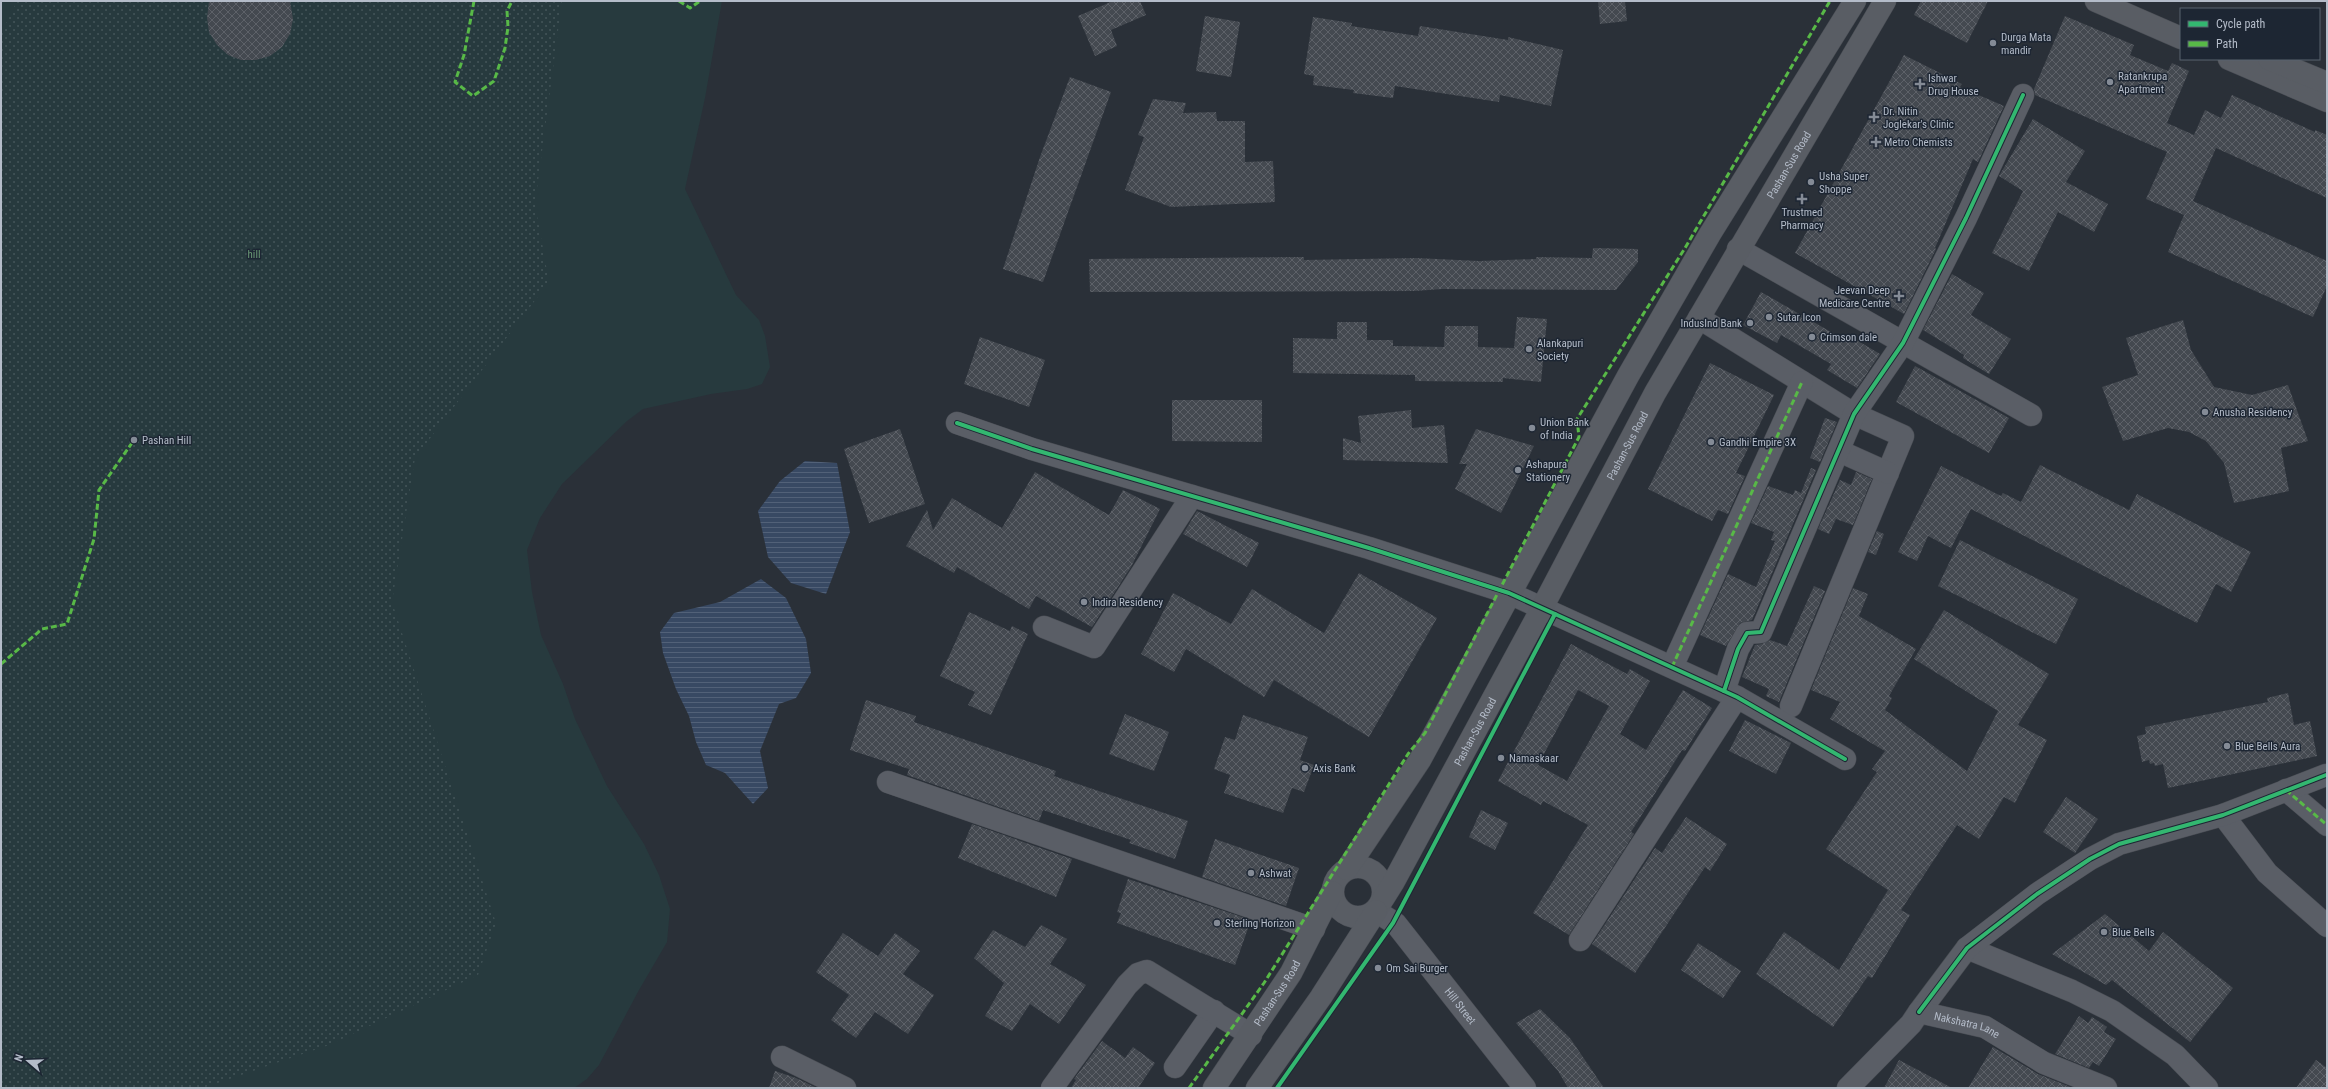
<svg xmlns="http://www.w3.org/2000/svg" width="2328" height="1089" font-family="'Roboto Condensed',sans-serif">
  <style>
    .grass { fill: #273a3e }
    .park { fill: url(#park-dots) }
    .water { fill: url(#water-rules) }
    .building { fill: url(#building-cross-hatch); fill-rule: evenodd }
    .lines { fill: none; stroke-linecap: round; stroke-linejoin: round }
    .street-casing { stroke: #484c53; stroke-width: 23 }
    .secondary-casing { stroke: #484c53; stroke-width: 23 }
    .street { stroke: #5a5e66; stroke-width: 22 }
    .secondary { stroke: #595d64; stroke-width: 22 }
    .quiet { stroke: #58b947; stroke-width: 3; stroke-dasharray: 6 3; stroke-linecap: butt }
    .cycleway-casing { stroke: #1d2633; stroke-width: 6 }
    .cycleway { stroke: #33b770; stroke-width: 4 }
    .poi-dot { fill: #848b96; stroke: #1d2633; stroke-width: 1.5 }
    .labels { text-anchor: middle; stroke-width: 3; stroke-linejoin: round; paint-order: stroke }
    .poi-label { font-size: 11px; fill: #b4bcc9; stroke: #1d2633; text-anchor: start }
    .street-label { font-size: 11px; fill: #b4bcc9; stroke: #1d2633 }
    .park-label { font-size: 11px; fill: #6b9a76; stroke: #1d2633 }
  </style>
  <defs>
    <pattern id="park-dots" width="8" height="8" patternUnits="userSpaceOnUse"><rect width="8" height="8" fill="#273a3e"/><path d="M2 2h.1M6 6h.1" fill="none" stroke="#445559" stroke-width="1.8" stroke-linecap="round"/></pattern>
    <pattern id="water-rules" width="6" height="5" patternUnits="userSpaceOnUse"><rect width="6" height="5" fill="#384963"/><path d="M0 2.5h6" fill="none" stroke="#526178"/></pattern>
    <pattern id="building-cross-hatch" width="8" height="8" patternUnits="userSpaceOnUse"><rect width="8" height="8" fill="#444950"/><path d="M0 0l8 8M0 8l8-8" fill="none" stroke="#5d6168"/></pattern>
  </defs>
  <rect width="100%" height="100%" fill="#2a3038"/>
  <polygon class="grass" points="1,1 722,1 705,98 685,189 736,295 759,320 765,336 770,367 762,384 747,389 711,394 643,409 627,421 562,484 540,518 527,550 532,592 541,635 563,684 575,719 607,786 644,844 659,875 670,909 667,942 639,990 599,1065 587,1079 574,1088 1,1088"/>
  <polygon class="park" points="17,1 562,1 535,204 549,282 415,458 392,602 496,923 478,975 329,1045 203,1088 1,1088 1,34"/>
  <g class="water">
    <polygon points="805,461 837,463 850,532 826,594 791,583 768,557 758,511 780,481"/>
    <polygon points="761,579 786,598 806,639 811,673 796,698 779,704 760,751 768,788 753,804 725,773 706,765 696,742 689,716 676,689 663,653 660,632 674,613 720,602"/>
  </g>
  <g class="building">
    <polygon points="209,1 290,1 293,19 290,34 282,47 270,56 256,60 241,60 228,55 217,45 209,32 207,18"/>
    <polygon points="1113,1 1140,1 1146,15 1111,30 1117,46 1095,56 1078,16"/>
    <polygon points="1598,1 1625,1 1627,21 1600,24"/>
    <polygon points="1921,1 1988,1 1967,43 1914,15"/>
    <polygon points="1205,16 1240,22 1231,77 1196,71"/>
    <polygon points="2065,16 2134,45 2130,55 2168,71 2172,63 2189,71 2167,123 2194,135 2205,110 2221,118 2232,95 2315,132 2315,130 2327,135 2327,198 2216,148 2193,201 2327,261 2327,286 2313,317 2168,252 2184,215 2146,199 2167,152 2035,95 2034,89"/>
    <polygon points="1313,17 1352,23 1351,26 1418,36 1420,26 1508,40 1508,37 1563,50 1551,106 1500,95 1499,102 1395,86 1393,98 1353,93 1354,90 1313,85 1314,76 1304,74"/>
    <polygon points="1904,55 1962,84 1960,87 2004,106 1978,162 1973,159 1935,248 1936,249 1904,314 1795,253"/>
    <polygon points="1070,77 1111,92 1043,282 1003,269 1040,157"/>
    <polygon points="1153,99 1186,103 1183,113 1216,112 1217,121 1245,121 1245,162 1273,161 1275,202 1171,207 1125,190 1144,137 1138,135"/>
    <polygon points="2033,119 2085,151 2066,182 2108,204 2094,232 2058,212 2029,271 1992,253 2023,191 1999,176"/>
    <polygon points="1593,248 1638,249 1638,262 1616,290 1442,289 1415,291 1090,292 1089,259 1304,257 1304,260 1416,258 1479,261 1536,259 1536,257 1592,258"/>
    <polygon points="1952,274 1984,293 1971,315 2011,339 1989,374 1963,358 1964,355 1923,330"/>
    <polygon points="1761,292 1845,340 1848,335 1880,354 1857,388 1827,370 1831,364 1781,335 1777,343 1743,325"/>
    <polygon points="1517,317 1547,319 1541,382 1503,378 1503,382 1415,381 1415,375 1293,373 1293,338 1337,339 1337,322 1367,322 1367,340 1393,340 1393,346 1444,347 1445,326 1478,326 1478,347 1514,348"/>
    <polygon points="2183,320 2191,350 2214,387 2252,395 2288,385 2308,441 2281,448 2289,491 2234,503 2224,463 2206,441 2189,432 2168,428 2123,441 2102,387 2138,375 2126,338"/>
    <polygon points="980,337 1045,360 1029,407 964,384"/>
    <polygon points="1710,363 1774,395 1736,473 1745,476 1728,514 1718,510 1712,521 1648,489"/>
    <polygon points="1915,366 2009,418 1989,453 1896,402"/>
    <polygon points="1172,400 1262,400 1262,442 1172,441"/>
    <polygon points="1411,410 1412,428 1444,425 1448,463 1343,460 1343,438 1361,443 1358,416"/>
    <polygon points="1825,418 1837,422 1820,462 1810,458"/>
    <polygon points="900,429 925,504 869,523 844,449"/>
    <polygon points="1476,429 1534,446 1501,513 1455,489 1467,464 1459,464"/>
    <polygon points="2040,465 2129,510 2137,494 2251,552 2231,592 2216,584 2197,623 1971,509 1951,548 1928,536 1917,561 1898,552 1941,466 2001,496 2003,493 2021,502"/>
    <polygon points="1811,468 1816,470 1752,620 1740,623 1726,646 1700,635 1728,574 1756,587 1775,541 1771,540 1774,532 1751,523 1768,486 1793,495 1795,490 1801,493"/>
    <polygon points="1035,472 1109,515 1123,490 1160,509 1131,567 1092,627 1036,596 1029,609 957,567 954,573 906,546 927,510 933,530 952,498 1002,528"/>
    <polygon points="1856,472 1872,479 1853,525 1836,519 1829,534 1818,529 1840,480 1851,485"/>
    <polygon points="1197,511 1259,543 1247,567 1183,534"/>
    <polygon points="1877,531 1884,534 1876,555 1868,552"/>
    <polygon points="1960,540 2078,599 2056,644 1938,586"/>
    <polygon points="1359,573 1437,618 1369,737 1274,680 1264,697 1186,649 1174,672 1141,654 1173,593 1231,624 1252,589 1324,633"/>
    <polygon points="1814,586 1825,591 1779,702 1766,696 1769,689 1742,677 1755,645 1762,644 1770,640 1787,646"/>
    <polygon points="1853,588 1868,594 1859,616 1916,649 1889,696 1892,698 1885,710 1967,771 1998,711 1914,659 1944,610 2049,674 2018,725 2047,740 2015,803 2004,797 1979,839 1957,825 1901,910 1910,915 1872,978 1868,976 1833,1027 1756,974 1784,932 1839,970 1888,890 1826,849 1877,772 1872,769 1885,751 1830,719 1840,702 1811,690"/>
    <polygon points="969,612 1010,631 1012,626 1028,634 991,715 968,705 975,692 940,676"/>
    <path d="M1571 644 1627 674 1630 669 1650 681 1620 734 1646 750 1683 690 1712 708 1685 751 1682 750 1631 832 1634 834 1569 935 1533 913 1588 825 1543 801 1541 805 1498 781ZM1578 690 1609 706 1567 781 1538 765Z"/>
    <polygon points="2288,693 2294,725 2310,721 2317,756 2168,788 2163,764 2155,766 2154,763 2150,764 2149,760 2142,762 2137,736 2146,734 2145,727 2268,702 2267,698"/>
    <polygon points="866,700 916,716 914,722 1056,771 1054,776 1188,821 1175,859 1129,843 1131,840 1043,810 1039,821 907,775 909,769 850,750"/>
    <polygon points="1125,714 1169,732 1154,771 1109,754"/>
    <polygon points="1243,715 1308,737 1300,760 1314,765 1304,792 1292,788 1283,813 1224,793 1230,775 1214,769 1225,737 1235,740"/>
    <polygon points="1745,720 1791,743 1776,774 1729,751"/>
    <polygon points="2066,797 2098,819 2075,853 2043,832"/>
    <polygon points="1481,810 1508,823 1495,850 1469,837"/>
    <polygon points="1686,817 1727,844 1710,871 1705,867 1635,973 1592,944 1655,848 1662,853"/>
    <polygon points="972,824 1072,859 1056,897 958,858"/>
    <polygon points="1215,839 1299,868 1286,906 1202,877"/>
    <polygon points="1128,879 1251,920 1235,965 1117,923 1121,913 1117,912"/>
    <polygon points="2105,914 2149,951 2163,932 2233,988 2190,1042 2112,980 2106,985 2052,954"/>
    <polygon points="1041,925 1067,939 1050,964 1086,985 1059,1024 1030,1004 1012,1031 985,1016 1004,983 974,958 993,930 1025,947"/>
    <polygon points="843,933 878,956 895,933 920,951 903,974 934,995 908,1034 875,1012 856,1038 831,1020 849,995 816,972"/>
    <polygon points="1698,943 1741,971 1723,998 1681,970"/>
    <polygon points="1540,1009 1570,1038 1604,1088 1568,1088 1558,1071 1516,1023"/>
    <polygon points="2079,1016 2088,1023 2092,1017 2107,1027 2104,1032 2116,1039 2099,1066 2093,1062 2089,1068 2055,1054"/>
    <polygon points="1102,1041 1125,1058 1133,1047 1155,1063 1138,1088 1071,1088 1076,1080 1074,1079"/>
    <polygon points="1993,1047 2038,1074 2073,1088 1968,1088"/>
    <polygon points="1899,1060 1952,1088 1884,1088"/>
    <polygon points="2316,1060 2327,1068 2327,1088 2296,1088"/>
    <polygon points="775,1071 796,1078 817,1088 769,1088"/>
  </g>
  <g class="lines">
    <g class="street-casing">
      <g id="street">
        <polyline points="1738,249 2031,415"/>
        <polyline points="1699,318 1854,414 1903,436 1791,706"/>
        <polyline points="957,423 1032,449 1369,548 1509,593 1737,697 1845,759"/>
        <polyline points="1839,451 1888,473"/>
        <polyline points="1044,627 1094,647 1192,496"/>
        <polyline points="1672,667 1802,382"/>
        <polyline points="1724,691 1738,649 1747,633 1761,632 1854,414 1903,343 1966,218 2023,95"/>
        <polyline points="888,782 1314,929"/>
        <polyline points="2286,790 2327,825"/>
        <polyline points="2223,815 2267,873 2327,926"/>
        <path id="s1" d="M1376 911 1396 924 1525 1088"/>
        <polyline points="1580,940 1737,697"/>
        <polyline points="1967,948 2072,991 2112,1011 2175,1055 2207,1088"/>
        <polyline points="1919,1012 1967,948 2037,894 2090,859 2119,844 2223,815 2326,775"/>
        <polyline points="782,1057 845,1088"/>
        <polyline points="1175,1067 1214,1011"/>
        <polyline points="1052,1088 1127,985 1138,974 1147,971 1251,1035"/>
        <path id="s2" d="M1848 1088 1911 1024 1919 1012 1985 1027 2044 1063 2106 1088"/>
      </g>
    </g>
    <g class="secondary-casing">
      <g id="secondary">
        <polyline points="2096,1 2181,38"/>
        <polyline points="2229,59 2327,101"/>
        <polyline points="2269,59 2327,83"/>
        <circle cx="1358" cy="892" r="25"/>
        <polyline points="1347,869 1420,760 1628,376 1710,234 1855,1"/>
        <path id="s3" d="M1383 899 1393 883 1542 608 1655 393 1885 1"/>
        <path id="s4" d="M1214 1088 1291 973 1332 892"/>
        <polyline points="1257,1088 1321,997 1376,911"/>
      </g>
    </g>
    <use href="#street" class="street"/>
    <use href="#secondary" class="secondary"/>
    <g class="quiet">
      <polyline points="474,1 464,55 455,82 473,96 494,81 505,48 508,27 507,11 512,1"/>
      <polyline points="679,1 690,8 700,1"/>
      <polyline points="384,2 384,1"/>
      <polyline points="1,664 42,629 67,624 94,539 99,490 134,440"/>
      <polyline points="1672,667 1802,382"/>
      <polyline points="2286,790 2327,825"/>
      <polyline points="1189,1088 1264,983 1408,754 1425,733 1579,437 1577,419 1685,248 1830,1"/>
    </g>
    <g class="cycleway-casing">
      <g id="cycleway">
        <polyline points="957,423 1032,449 1369,548 1509,593 1737,697 1845,759"/>
        <polyline points="1724,691 1738,649 1747,633 1761,632 1854,414 1903,343 1966,218 2023,95"/>
        <polyline points="1919,1012 1967,948 2037,894 2090,859 2119,844 2223,815 2326,775"/>
        <polyline points="1277,1088 1393,923 1555,614"/>
      </g>
    </g>
    <use href="#cycleway" class="cycleway"/>
  </g>
  <g class="poi-dot">
    <circle cx="1993" cy="43" r="4"/>
    <circle cx="2110" cy="82" r="4"/>
    <path d="M1918 78h4v4h4v4h-4v4h-4v-4h-4v-4h4z"/>
    <path d="M1872 111h4v4h4v4h-4v4h-4v-4h-4v-4h4z"/>
    <path d="M1874 136h4v4h4v4h-4v4h-4v-4h-4v-4h4z"/>
    <circle cx="1811" cy="182" r="4"/>
    <path d="M1800 193h4v4h4v4h-4v4h-4v-4h-4v-4h4z"/>
    <path d="M1897 290h4v4h4v4h-4v4h-4v-4h-4v-4h4z"/>
    <circle cx="1769" cy="317" r="4"/>
    <circle cx="1750" cy="323" r="4"/>
    <circle cx="1812" cy="337" r="4"/>
    <circle cx="1529" cy="349" r="4"/>
    <circle cx="2205" cy="412" r="4"/>
    <circle cx="1532" cy="428" r="4"/>
    <circle cx="134" cy="440" r="4"/>
    <circle cx="1711" cy="442" r="4"/>
    <circle cx="1518" cy="470" r="4"/>
    <circle cx="1084" cy="602" r="4"/>
    <circle cx="2227" cy="746" r="4"/>
    <circle cx="1501" cy="758" r="4"/>
    <circle cx="1305" cy="768" r="4"/>
    <circle cx="1251" cy="873" r="4"/>
    <circle cx="1217" cy="923" r="4"/>
    <circle cx="2104" cy="932" r="4"/>
    <circle cx="1378" cy="968" r="4"/>
  </g>
  <g class="labels">
    <g class="poi-label">
      <text x="2001" y="41">Durga Mata<tspan x="2001" dy="13">mandir</tspan></text>
      <text x="2118" y="80">Ratankrupa<tspan x="2118" dy="13">Apartment</tspan></text>
      <text x="1928" y="82">Ishwar<tspan x="1928" dy="13">Drug House</tspan></text>
      <text x="1883" y="115">Dr. Nitin<tspan x="1883" dy="13">Joglekar's Clinic</tspan></text>
      <text x="1884" y="146">Metro Chemists</text>
      <text x="1819" y="180">Usha Super<tspan x="1819" dy="13">Shoppe</tspan></text>
      <text x="1802" y="216" text-anchor="middle">Trustmed<tspan x="1802" dy="13">Pharmacy</tspan></text>
      <text x="1890" y="294" text-anchor="end">Jeevan Deep<tspan x="1890" dy="13">Medicare Centre</tspan></text>
      <text x="1777" y="321">Sutar Icon</text>
      <text x="1742" y="327" text-anchor="end">IndusInd Bank</text>
      <text x="1820" y="341">Crimson dale</text>
      <text x="1537" y="347">Alankapuri<tspan x="1537" dy="13">Society</tspan></text>
      <text x="2213" y="416">Anusha Residency</text>
      <text x="1540" y="426">Union Bank<tspan x="1540" dy="13">of India</tspan></text>
      <text x="142" y="444">Pashan Hill</text>
      <text x="1719" y="446">Gandhi Empire 3X</text>
      <text x="1526" y="468">Ashapura<tspan x="1526" dy="13">Stationery</tspan></text>
      <text x="1092" y="606">Indira Residency</text>
      <text x="2235" y="750">Blue Bells Aura</text>
      <text x="1509" y="762">Namaskaar</text>
      <text x="1313" y="772">Axis Bank</text>
      <text x="1259" y="877">Ashwat</text>
      <text x="1225" y="927">Sterling Horizon</text>
      <text x="2112" y="936">Blue Bells</text>
      <text x="1386" y="972">Om Sai Burger</text>
    </g>
    <g class="street-label">
      <text dy="4" stroke="none"><textPath href="#s3" startOffset="839">Pashan-Sus Road</textPath></text>
      <text dy="4" stroke="none"><textPath href="#s3" startOffset="515">Pashan-Sus Road</textPath></text>
      <text dy="4" stroke="none"><textPath href="#s3" startOffset="191">Pashan-Sus Road</textPath></text>
      <text dy="4" stroke="none"><textPath href="#s4" startOffset="114">Pashan-Sus Road</textPath></text>
      <text dy="4" stroke="none"><textPath href="#s1" startOffset="128">Hill Street</textPath></text>
      <text dy="4" stroke="none"><textPath href="#s2" startOffset="154">Nakshatra Lane</textPath></text>
    </g>
    <g class="park-label">
      <text x="254" y="258">hill</text>
    </g>
  </g>
  <rect width="2328" height="1089" fill="none" stroke="#b4bcc9" stroke-width="4"/>
  <rect x="2180" y="8" width="140" height="52" fill="#1d2633" stroke="#59626f"/>
  <rect x="2188" y="21" width="20" height="6" fill="#33b770" stroke="#59626f"/>
  <text x="2216" y="28" font-size="12" fill="#b4bcc9">Cycle path</text>
  <rect x="2188" y="41" width="20" height="6" fill="#58b947" stroke="#59626f"/>
  <text x="2216" y="48" font-size="12" fill="#b4bcc9">Path</text>
  <g transform="translate(28 1061) rotate(289)" stroke="#1d2633" stroke-width="3" paint-order="stroke">
  <path d="M0-3L7 15L0 10L-7 15Z" fill="#b4bcc9"/>
  <text y="-6" font-size="11" font-weight="bold" text-anchor="middle" fill="#b4bcc9">N</text>
  </g>
</svg>
